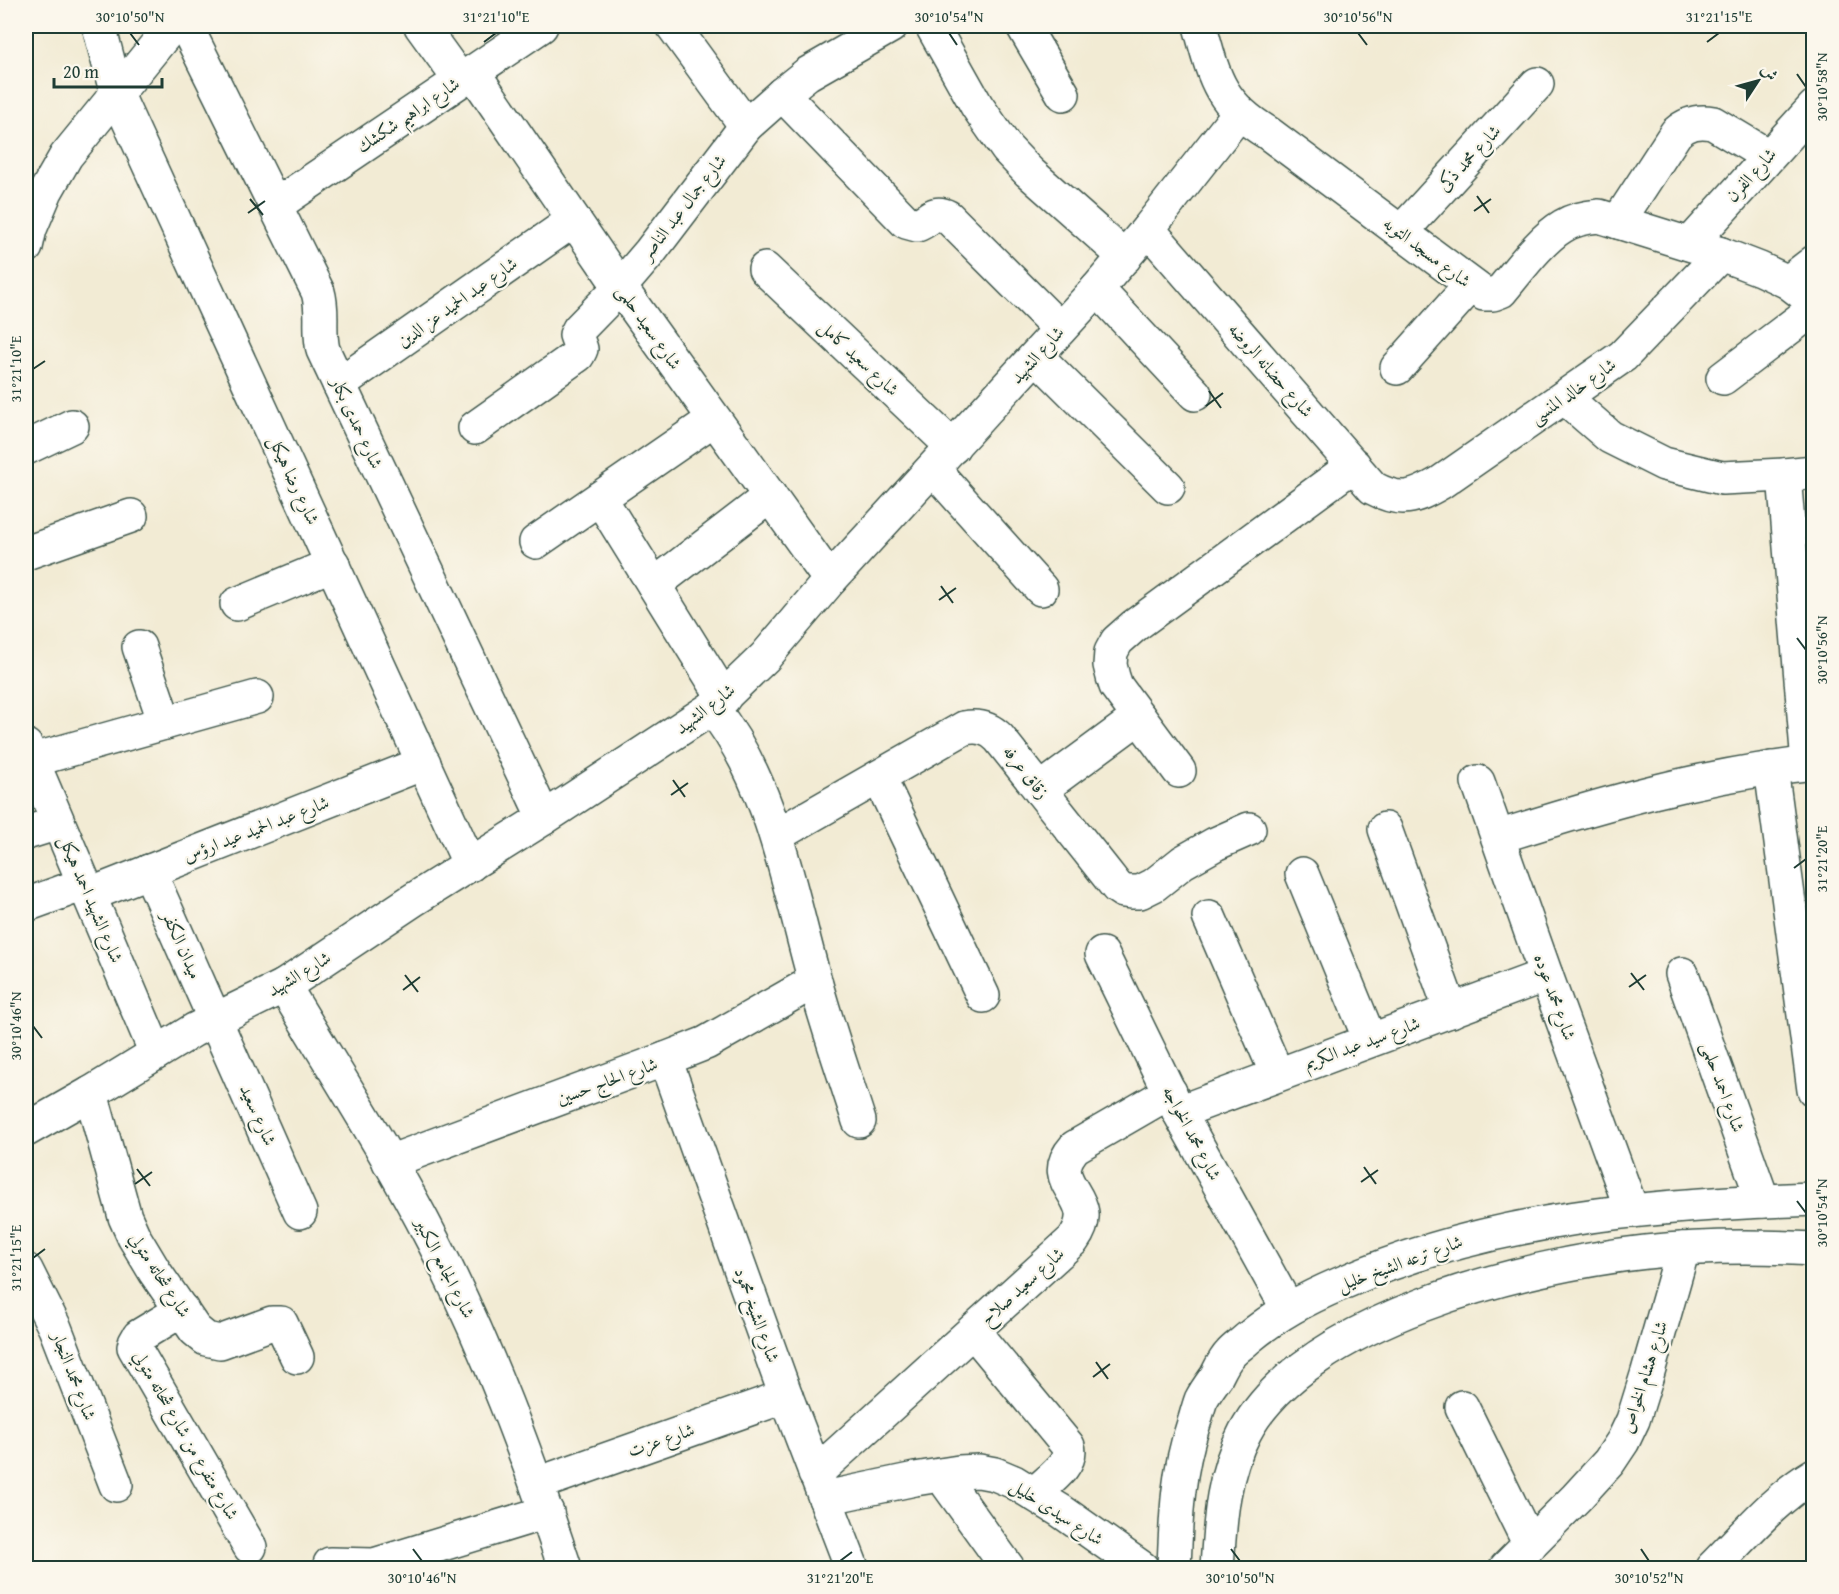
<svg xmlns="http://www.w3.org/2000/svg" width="1839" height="1594" font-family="'Gentium Book Plus',Amiri,serif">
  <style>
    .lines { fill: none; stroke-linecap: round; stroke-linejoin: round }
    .street-casing { stroke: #3f574c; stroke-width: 36 }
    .street { stroke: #fff; stroke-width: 33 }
    .ticks { fill: none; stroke: #1f3d34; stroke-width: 2 }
    .labels { text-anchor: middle; stroke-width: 4.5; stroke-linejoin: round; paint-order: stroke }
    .street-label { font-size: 18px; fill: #1f3d34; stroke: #fbf7ec }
    .neatline { fill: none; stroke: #1f3d34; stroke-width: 2 }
    .ticks-label { font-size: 15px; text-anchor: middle; fill: #1f3d34 }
  </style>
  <rect width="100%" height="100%" fill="#fbf7ec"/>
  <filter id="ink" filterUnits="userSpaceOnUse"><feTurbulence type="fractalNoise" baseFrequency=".0167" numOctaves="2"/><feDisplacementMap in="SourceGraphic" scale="12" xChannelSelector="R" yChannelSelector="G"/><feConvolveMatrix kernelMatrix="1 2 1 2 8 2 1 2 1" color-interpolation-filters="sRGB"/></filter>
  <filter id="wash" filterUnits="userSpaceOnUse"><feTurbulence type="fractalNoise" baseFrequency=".008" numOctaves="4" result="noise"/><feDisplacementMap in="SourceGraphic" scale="24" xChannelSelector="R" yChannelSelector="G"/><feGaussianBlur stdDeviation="1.35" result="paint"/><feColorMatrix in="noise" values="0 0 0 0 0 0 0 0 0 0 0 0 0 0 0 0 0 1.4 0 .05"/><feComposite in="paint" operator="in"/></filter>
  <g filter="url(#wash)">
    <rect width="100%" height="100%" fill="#f2ebd4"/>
  </g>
  <g filter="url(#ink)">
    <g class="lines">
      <g class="street-casing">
        <g id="street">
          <polyline points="99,26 117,95 470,865"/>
          <path d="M186 26 318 292C324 312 318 329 323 350L544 818"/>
          <polyline points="421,26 460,80"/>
          <polyline points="673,26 746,126"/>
          <polyline points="932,26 977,106 1007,149 1029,172 1125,257"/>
          <polyline points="1023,26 1063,94"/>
          <path d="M1200 26C1214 77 1219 104 1268 133L1484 294H1493L1501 291C1518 271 1541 239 1563 226 1574 219 1587 217 1599 216L1721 254 1760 269 1788 282 1814 302"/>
          <polyline points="473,72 620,287 830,580"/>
          <path d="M782 94 906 222 917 225C929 221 933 209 948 217L1060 329"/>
          <polyline points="276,205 541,26"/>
          <path d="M1618 222 1676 133C1687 123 1698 120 1713 123L1768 156"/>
          <path d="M1148 229 1373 488C1401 503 1414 498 1440 483L1623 356 1721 254"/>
          <polyline points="1401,232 1537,84"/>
          <polyline points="1690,244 1814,107"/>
          <polyline points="26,247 30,229 46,191 66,156 172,26"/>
          <polyline points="765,269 953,447"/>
          <polyline points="1788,282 1814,262"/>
          <polyline points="1097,289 1195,394"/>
          <polyline points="1036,356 1168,487"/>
          <polyline points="1397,368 1471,285"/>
          <polyline points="1723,378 1814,309"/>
          <polyline points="339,384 574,220"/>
          <polyline points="1565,398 1610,437 1664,464 1722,478 1784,475 1814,472"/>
          <polyline points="475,428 578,355 581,349 576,335 579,329 620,287 650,252 746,126 782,94 807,74 891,26"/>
          <polyline points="26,448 72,426"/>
          <polyline points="933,469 1041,589"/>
          <polyline points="1784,475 1808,763"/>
          <polyline points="600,498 724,698"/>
          <polyline points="536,542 714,419"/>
          <polyline points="26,553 131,516"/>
          <polyline points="654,585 770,496"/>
          <polyline points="237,604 333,564"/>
          <polyline points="139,647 165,723"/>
          <path d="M712 708C773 783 789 890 815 981 828 1028 844 1074 859 1121"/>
          <polyline points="26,746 156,1053"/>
          <polyline points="26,762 257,697"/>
          <polyline points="1771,768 1814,1090"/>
          <polyline points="1179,771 1116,686 1113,677 1110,665 1111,652 1117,641 1134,626 1354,465"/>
          <polyline points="879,777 983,996"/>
          <polyline points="1478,782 1546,975 1632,1211"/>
          <polyline points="1040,790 1139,717"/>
          <polyline points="1385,829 1451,1011"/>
          <polyline points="26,833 58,823"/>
          <path d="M777 835 964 728C979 725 989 728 999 738L1106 873 1117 887 1123 891 1131 892H1140L1154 885 1183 862 1215 844 1249 829"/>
          <path d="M1498 837C1601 804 1706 774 1814 763"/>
          <polyline points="149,871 300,1212"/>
          <polyline points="1302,874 1370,1040"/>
          <polyline points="89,895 424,763"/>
          <polyline points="26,905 84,884"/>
          <polyline points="1209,917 1277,1074"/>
          <polyline points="1102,954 1179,1112 1288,1309"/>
          <polyline points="1682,974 1763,1201"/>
          <path d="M284 986C334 1070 388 1153 433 1241 487 1346 528 1456 565 1568"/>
          <polyline points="665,1059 786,1396 852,1568"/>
          <polyline points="91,1093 125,1217 134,1237 155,1272 195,1330 206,1339 220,1342 272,1323 281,1323 297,1357"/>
          <polyline points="1179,1112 1546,975"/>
          <polyline points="26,1130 91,1093 194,1030 284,986 413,900 544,818 712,708 765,657 830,580 1097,289 1148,229 1239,113"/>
          <polyline points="389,1162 665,1059 706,1043 815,981"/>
          <polyline points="26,1270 55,1328 116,1485"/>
          <polyline points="182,1310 139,1336 135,1343 134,1347 250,1547"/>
          <path d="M973 1331 1068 1446C1074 1465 1046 1482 1034 1494"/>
          <polyline points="1462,1407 1530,1545"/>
          <path d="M815 1474 1073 1240C1105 1196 1040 1186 1075 1147L1170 1092"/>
          <polyline points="941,1475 1008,1568"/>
          <polyline points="537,1484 786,1396"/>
          <polyline points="825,1498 915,1479 959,1472 979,1471 995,1474 1014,1482 1061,1511 1142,1568"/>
          <polyline points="330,1564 374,1565 547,1512"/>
          <path d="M1174 1568C1176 1519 1177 1473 1193 1426 1196 1417 1198 1408 1201 1400 1205 1392 1211 1384 1216 1377 1220 1369 1224 1360 1230 1354 1235 1348 1242 1344 1247 1339 1277 1314 1305 1299 1340 1284 1490 1217 1652 1205 1814 1199"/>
          <path d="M1217 1568C1220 1521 1222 1475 1245 1432 1306 1319 1526 1265 1646 1252 1702 1246 1758 1246 1814 1249"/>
          <polyline points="1506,1568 1576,1498 1609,1462 1623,1441 1633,1420 1647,1375 1683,1249"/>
          <path d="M1712 1568C1744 1536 1774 1499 1814 1475"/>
        </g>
      </g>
      <use href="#street" class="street"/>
    </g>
  </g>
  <path class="ticks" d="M130 33 139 45M949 33 957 45M1358 33 1367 45M484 42 496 33M1707 42 1719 33M1797 74 1806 87M1477 196 1489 213M250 199 263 215M1474 211 1491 199M248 213 265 201M33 369 45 361M1209 391 1221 408M1206 406 1223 393M941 586 953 603M939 600 956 588M1797 638 1806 650M673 780 685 797M671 795 688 783M1794 868 1806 859M1631 973 1644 990M405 975 418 992M1629 987 1646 975M403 990 420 977M33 1026 42 1038M1364 1167 1376 1184M137 1169 150 1186M1361 1182 1378 1170M135 1184 152 1172M1797 1201 1806 1213M33 1258 45 1249M1096 1362 1108 1379M1093 1377 1110 1364M413 1549 422 1561M1231 1549 1240 1561M1641 1549 1649 1561M840 1561 852 1552"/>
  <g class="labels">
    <g class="street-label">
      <text transform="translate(408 115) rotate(-34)" y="6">شارع ابراهيم شكشك</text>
      <text transform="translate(1469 158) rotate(-47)" y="6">شارع محمد ذكى</text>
      <text transform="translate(1751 175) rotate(-48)" y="6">شارع الفرن</text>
      <text transform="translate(683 207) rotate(-52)" y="6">شارع جمال عبد الناصر</text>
      <text transform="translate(1427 252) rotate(37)" y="6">شارع مسجد التوبه</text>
      <text transform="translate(457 302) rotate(-35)" y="6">شارع عبد الحميد عز الدين</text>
      <text transform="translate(649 327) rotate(55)" y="6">شارع سعيد حلمى</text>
      <text transform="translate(1037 355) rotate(-48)" y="6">شارع الشهيد</text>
      <text transform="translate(859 358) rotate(43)" y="6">شارع سعيد كامل</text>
      <text transform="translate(1271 370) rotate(49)" y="6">شارع حضانه الروضه</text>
      <text transform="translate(1573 391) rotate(-35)" y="6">شارع خالد المنسى</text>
      <text transform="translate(357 423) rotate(65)" y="6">شارع حمدى بكار</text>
      <text transform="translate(294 480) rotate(65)" y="6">شارع رضا هيكل</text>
      <text transform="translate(705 709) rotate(-38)" y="6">شارع الشهيد</text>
      <text transform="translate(1026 772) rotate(52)" y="6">زقاق عرفه</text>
      <text transform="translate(256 829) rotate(-21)" y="6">شارع عبد الحميد عيد ارؤس</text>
      <text transform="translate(91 899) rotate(67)" y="6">شارع الشهيد احمد هيكل</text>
      <text transform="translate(182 945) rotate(66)" y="6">ميدان الكفر</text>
      <text transform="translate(299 974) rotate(-31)" y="6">شارع الشهيد</text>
      <text transform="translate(1555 997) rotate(70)" y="6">شارع محمد عوده</text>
      <text transform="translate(1362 1043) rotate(-20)" y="6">شارع سيد عبد الكريم</text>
      <text transform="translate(607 1081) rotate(-20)" y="6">شارع الحاج حسين</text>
      <text transform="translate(1723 1087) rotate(70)" y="6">شارع احمد حلمى</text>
      <text transform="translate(258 1115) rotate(66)" y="6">شارع سعيد</text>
      <text transform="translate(1192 1133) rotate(62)" y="6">شارع محمد الخواجه</text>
      <text transform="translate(1400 1263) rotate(-20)" y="6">شارع ترعه الشيخ خليل</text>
      <text transform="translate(445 1268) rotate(63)" y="6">شارع الجامع الكبير</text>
      <text transform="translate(160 1275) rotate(57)" y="6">شارع شحاته متولي</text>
      <text transform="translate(1022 1286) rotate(-42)" y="6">شارع سعيد صلاح</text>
      <text transform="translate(757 1315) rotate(70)" y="6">شارع الشيخ محمود</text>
      <text transform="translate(74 1376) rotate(69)" y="6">شارع محمد النجار</text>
      <text transform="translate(1644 1377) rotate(-72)" y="6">شارع هشام الخواص</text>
      <text transform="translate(186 1435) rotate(60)" y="6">شارع متفرع من شارع شحاته متولي</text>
      <text transform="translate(661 1440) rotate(-19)" y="6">شارع عزت</text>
      <text transform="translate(1057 1512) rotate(33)" y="6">شارع سيدى خليل</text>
    </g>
  </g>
  <rect width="1839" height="1594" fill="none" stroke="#fbf7ec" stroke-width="66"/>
  <g transform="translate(1758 81) rotate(54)" stroke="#fbf7ec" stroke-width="4.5" paint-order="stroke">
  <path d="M0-4.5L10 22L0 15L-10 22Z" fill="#1f3d34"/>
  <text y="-9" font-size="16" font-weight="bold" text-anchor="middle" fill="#1f3d34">ش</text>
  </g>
  <path d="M54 78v9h108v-9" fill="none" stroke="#1f3d34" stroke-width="3"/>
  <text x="63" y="78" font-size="18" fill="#1f3d34" stroke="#fbf7ec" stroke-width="4.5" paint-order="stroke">20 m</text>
  <rect x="33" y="33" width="1773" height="1528" class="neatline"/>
  <g class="ticks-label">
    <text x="130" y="22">30°10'50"N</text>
    <text x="496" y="22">31°21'10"E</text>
    <text x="949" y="22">30°10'54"N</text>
    <text x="1358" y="22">30°10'56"N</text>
    <text x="1719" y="22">31°21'15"E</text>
    <text transform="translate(1822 87) rotate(-90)" y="5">30°10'58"N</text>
    <text transform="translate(16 369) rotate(-90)" y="5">31°21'10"E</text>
    <text transform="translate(1822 650) rotate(-90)" y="5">30°10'56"N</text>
    <text transform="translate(1822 859) rotate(-90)" y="5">31°21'20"E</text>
    <text transform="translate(16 1026) rotate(-90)" y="5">30°10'46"N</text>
    <text transform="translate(1822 1213) rotate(-90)" y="5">30°10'54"N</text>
    <text transform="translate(16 1258) rotate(-90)" y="5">31°21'15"E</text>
    <text x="422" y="1583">30°10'46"N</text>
    <text x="840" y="1583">31°21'20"E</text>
    <text x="1240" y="1583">30°10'50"N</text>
    <text x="1649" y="1583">30°10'52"N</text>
  </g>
</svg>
